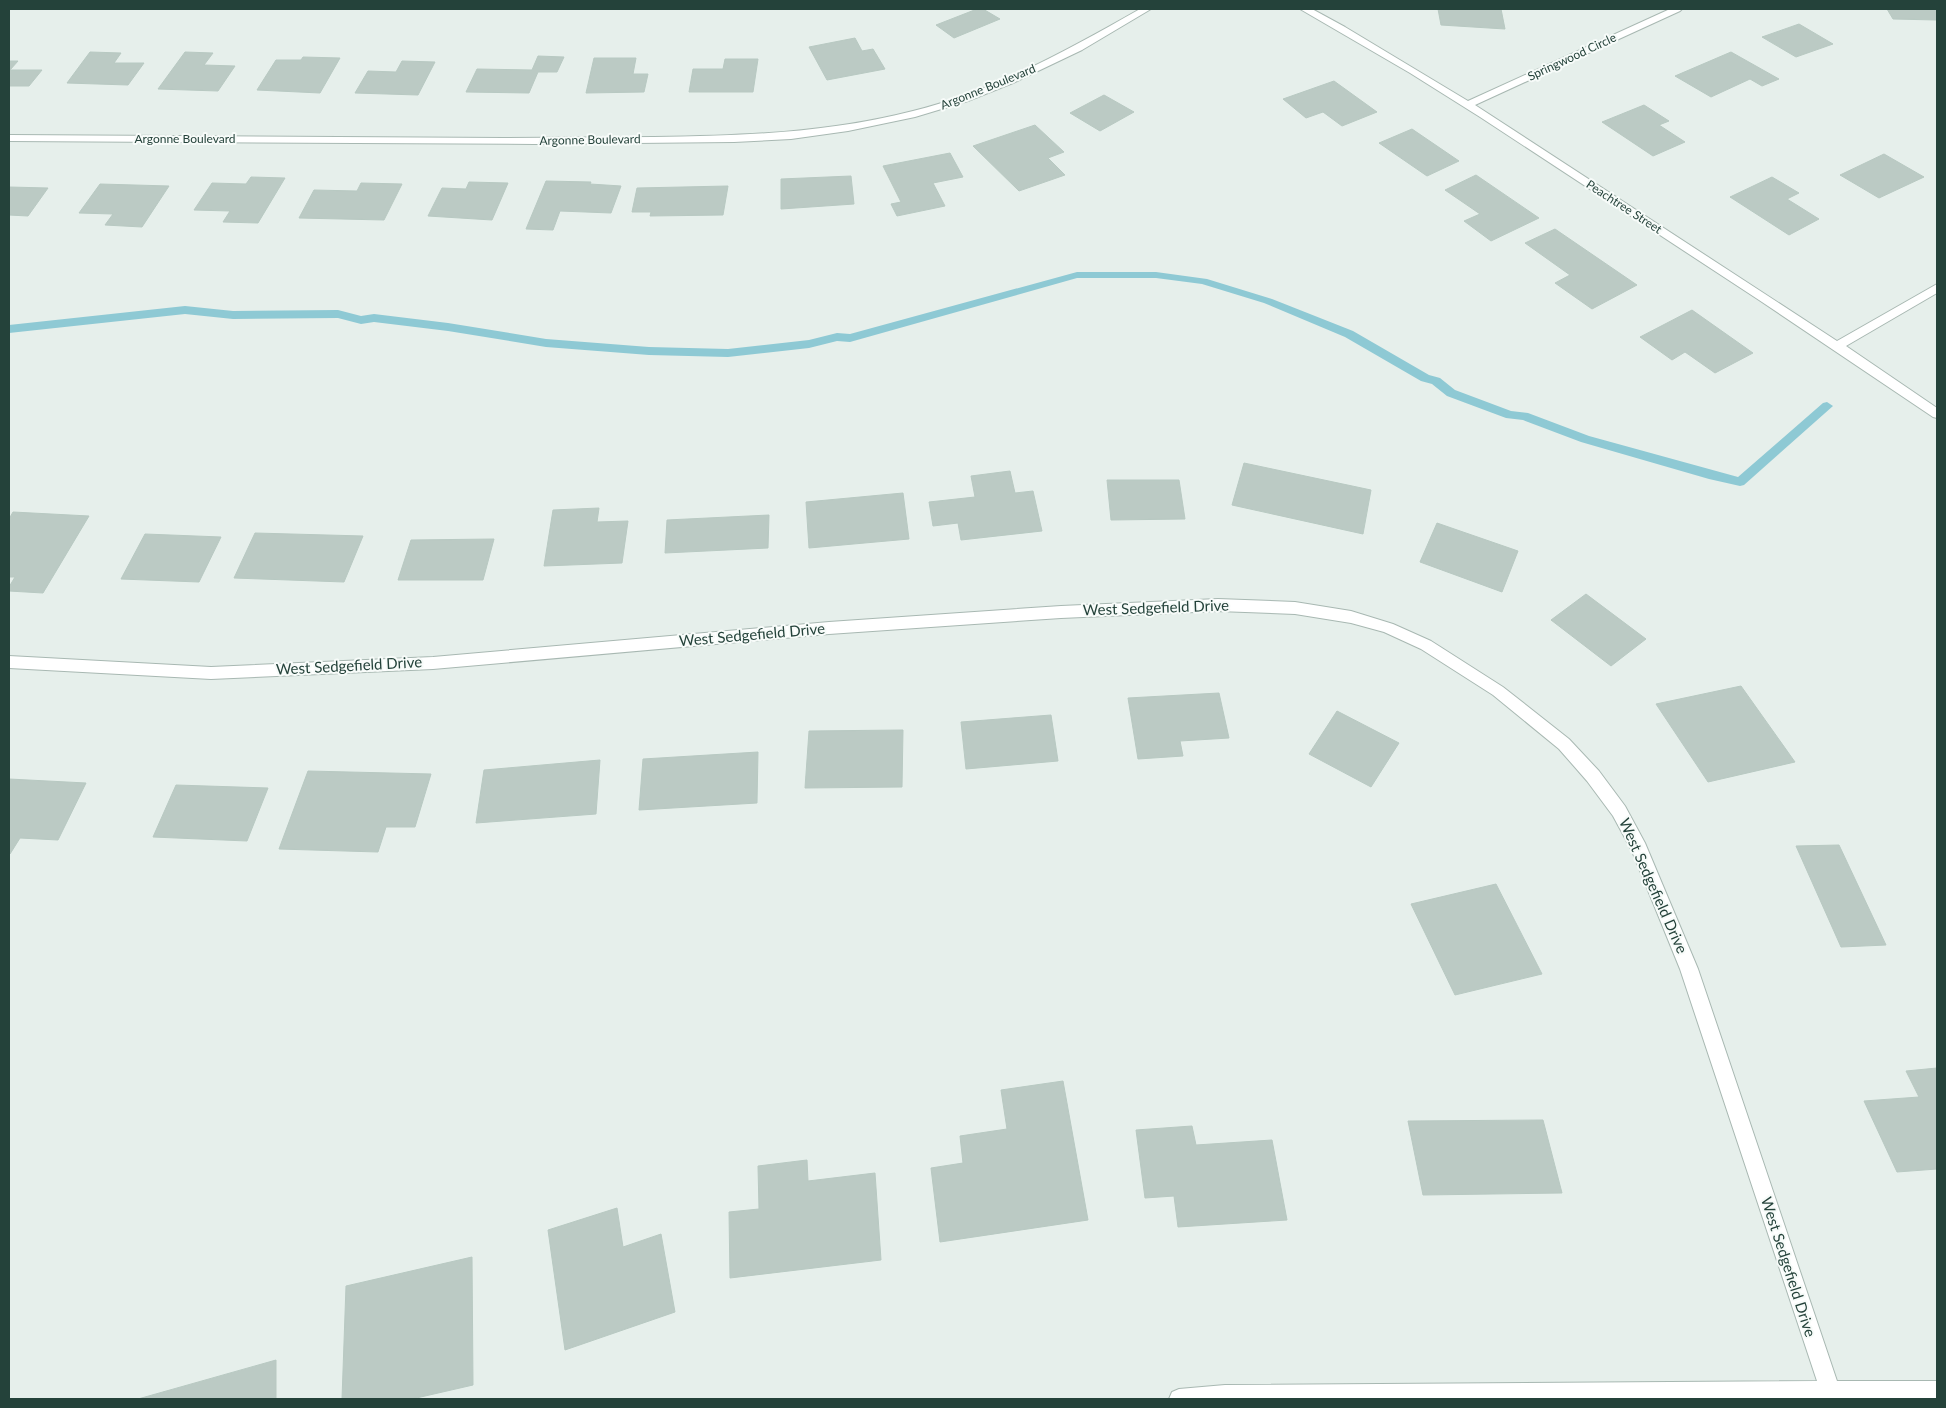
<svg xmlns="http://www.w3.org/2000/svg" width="1946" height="1408" font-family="Lato,sans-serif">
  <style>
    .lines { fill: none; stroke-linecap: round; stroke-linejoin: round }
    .stream { fill: #8ec9d4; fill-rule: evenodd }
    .building { fill: #bbcac4; stroke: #b8c9c2 }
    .minor-casing { stroke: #a8b8b2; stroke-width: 2 }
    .minor { fill: #fff; fill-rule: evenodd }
    .labels { text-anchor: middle; stroke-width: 4; stroke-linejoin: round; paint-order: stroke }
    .far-street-label { font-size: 12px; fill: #24423a; stroke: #f7fbf9 }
    .street-label { font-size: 15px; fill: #24423a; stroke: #f7fbf9 }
  </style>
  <rect width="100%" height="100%" fill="#e6efeb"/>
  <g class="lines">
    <polygon class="stream" points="1077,272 1156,272 1207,279 1272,299 1353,331 1429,375 1440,378 1455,390 1511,411 1528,413 1589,436 1738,477 1823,403 1827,402 1833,406 1744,485 1740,486 1709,479 1581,442 1523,420 1506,418 1447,396 1432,384 1421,381 1345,337 1264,303 1202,284 1156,278 1077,278 850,342 837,341 809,348 728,357 649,355 546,347 448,331 374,322 361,324 338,318 233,319 185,314 9,333 9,325 185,306 233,311 338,310 361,316 374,314 448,323 546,339 649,347 728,349 809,340 837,333 850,334"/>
  </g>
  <g class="building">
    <polygon points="977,9 983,9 1000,19 954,38 936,25"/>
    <polygon points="1438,9 1501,9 1505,29 1441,25"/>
    <polygon points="1887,9 1937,9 1937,20 1893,19"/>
    <polygon points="1799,24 1833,44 1796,57 1762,37"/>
    <polygon points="855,38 862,51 873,49 885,69 827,80 809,47"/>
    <polygon points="90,52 121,53 114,63 144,63 128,85 67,83"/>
    <polygon points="185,52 213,53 204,65 235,66 218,91 158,89"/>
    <polygon points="1731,52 1779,79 1762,86 1750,79 1711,97 1675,76"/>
    <polygon points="538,56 564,57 557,72 538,72 529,93 466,92 477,69 532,70"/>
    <polygon points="303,57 340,58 320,93 257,90 276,60 301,60"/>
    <polygon points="594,58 636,58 633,74 648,74 644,92 586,93"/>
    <polygon points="725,59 758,59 753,92 689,92 693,69 723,69"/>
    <polygon points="9,61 18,61 10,70 42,70 29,86 9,86"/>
    <polygon points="402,61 435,62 418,95 355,93 368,71 396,72"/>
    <polygon points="1334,81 1377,112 1342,126 1323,112 1306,118 1283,99"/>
    <polygon points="1104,95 1134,112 1100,131 1070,113"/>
    <polygon points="1644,105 1669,121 1659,125 1685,142 1653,156 1602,122"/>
    <polygon points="1035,125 1064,152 1048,158 1065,175 1019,191 973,146"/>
    <polygon points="1412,129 1459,161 1427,176 1379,143"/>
    <polygon points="950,153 963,177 933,183 945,206 897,216 891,204 901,202 883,166"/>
    <polygon points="1884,154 1924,177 1879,198 1840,175"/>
    <polygon points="1476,175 1539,218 1491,241 1464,221 1480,214 1445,190"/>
    <polygon points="851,176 854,204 781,209 781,179"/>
    <polygon points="251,177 285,178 258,223 223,222 230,211 194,210 212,183 246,184"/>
    <polygon points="1772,177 1799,193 1787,199 1819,219 1789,235 1730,197"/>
    <polygon points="546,181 591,182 590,184 621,186 611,213 560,211 553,230 526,229"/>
    <polygon points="469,182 508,183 492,220 428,216 442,188 466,189"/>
    <polygon points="361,183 402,184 384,220 299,218 314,190 357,191"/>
    <polygon points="100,184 169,186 142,227 105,225 113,214 79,213"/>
    <polygon points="728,186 723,215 650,216 651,212 632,212 637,188"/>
    <polygon points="9,187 48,188 28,216 9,215"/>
    <polygon points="1555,229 1637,285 1592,309 1555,283 1570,275 1525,243"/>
    <polygon points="1692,310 1753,353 1715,373 1685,352 1672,360 1640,337"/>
    <polygon points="1244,463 1371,490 1363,534 1232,505"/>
    <polygon points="1010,471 1015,493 1033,491 1042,531 961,540 958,523 933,526 929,502 975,497 971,476"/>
    <polygon points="1107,480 1179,480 1185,519 1111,520"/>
    <polygon points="903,493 909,539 809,548 806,502"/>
    <polygon points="599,508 597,522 628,521 622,563 544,566 553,510"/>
    <polygon points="13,512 89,516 43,593 9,591 9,587 15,577 9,577 9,519"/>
    <polygon points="769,515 768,548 665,553 667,520"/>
    <polygon points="1437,523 1518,551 1502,592 1420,562"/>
    <polygon points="255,533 363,536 344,582 234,578"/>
    <polygon points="145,534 221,537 199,582 121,579"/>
    <polygon points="494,539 483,580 398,580 411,540"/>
    <polygon points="1586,594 1646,639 1611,666 1551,620"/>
    <polygon points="1741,686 1795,762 1708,782 1656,704"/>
    <polygon points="1219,693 1229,738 1180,741 1183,756 1138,759 1128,698"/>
    <polygon points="1337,711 1399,743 1371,787 1309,754"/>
    <polygon points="1051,715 1058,761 966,769 961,722"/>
    <polygon points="903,730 902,787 805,788 809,731"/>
    <polygon points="758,752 757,803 639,810 643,759"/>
    <polygon points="600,760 596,814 476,823 484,770"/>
    <polygon points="308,771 431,774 415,827 386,827 378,852 279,849"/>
    <polygon points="9,779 86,783 58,840 20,838 10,854 9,854"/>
    <polygon points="176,785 268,788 247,841 153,837"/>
    <polygon points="1839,845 1886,945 1841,947 1796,846"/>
    <polygon points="1496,884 1542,974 1455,995 1411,904"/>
    <polygon points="1937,1068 1937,1169 1897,1172 1864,1101 1919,1097 1906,1071"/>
    <polygon points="1063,1081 1088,1220 940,1242 931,1168 963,1163 960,1136 1007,1129 1001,1090"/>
    <polygon points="1543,1120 1562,1193 1423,1195 1408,1121"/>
    <polygon points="1192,1126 1196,1145 1272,1140 1287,1220 1178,1227 1174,1196 1145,1198 1136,1130"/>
    <polygon points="807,1160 808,1181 875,1173 881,1260 730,1278 729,1212 759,1209 758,1166"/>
    <polygon points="617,1208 623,1247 661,1234 675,1312 565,1350 548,1230"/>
    <polygon points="472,1257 473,1385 412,1399 342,1399 346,1286"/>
    <polygon points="276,1360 276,1399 138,1399"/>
  </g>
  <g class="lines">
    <g class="minor-casing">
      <g id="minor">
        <path d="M1140 9H1151L1082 50 1013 83 968 101 915 117 848 131 791 139 734 142 535 144 9 141V135C174 136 338 137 503 138 553 138 603 137 654 137 741 136 827 133 913 111 994 91 1068 50 1140 9Z"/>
        <polygon points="1300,9 1312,9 1345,27 1468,101 1670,9 1682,9 1680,11 1475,105 1837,341 1937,284 1937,293 1846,346 1937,408 1937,418 1933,417 1759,300 1480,117 1410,73"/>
        <polygon points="1218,599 1295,602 1351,611 1393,624 1431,641 1503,687 1569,739 1599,771 1625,806 1645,843 1698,969 1837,1381 1937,1381 1937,1399 1169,1399 1172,1392 1179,1389 1225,1385 1817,1381 1680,969 1632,851 1613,816 1587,781 1559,749 1493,695 1421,649 1384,632 1351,623 1295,614 1218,611 1061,618 829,634 433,669 211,679 9,668 9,656 211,667 433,657 829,622 1061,606"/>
      </g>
    </g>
    <use href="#minor" class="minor"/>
  </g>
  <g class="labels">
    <g class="far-street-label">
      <text transform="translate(1572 57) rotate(-25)" y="4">Springwood Circle</text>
      <text transform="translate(988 87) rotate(-22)" y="4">Argonne Boulevard</text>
      <text x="185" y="143">Argonne Boulevard</text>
      <text transform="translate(590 140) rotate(-1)" y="4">Argonne Boulevard</text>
      <text transform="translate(1624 207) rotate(33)" y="4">Peachtree Street</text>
    </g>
    <g class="street-label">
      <text transform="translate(1156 608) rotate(-2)" y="5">West Sedgefield Drive</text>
      <text transform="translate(752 635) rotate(-5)" y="5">West Sedgefield Drive</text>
      <text transform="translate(349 666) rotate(-3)" y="5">West Sedgefield Drive</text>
      <text transform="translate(1653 886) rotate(66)" y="5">West Sedgefield Drive</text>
      <text transform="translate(1788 1267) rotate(72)" y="5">West Sedgefield Drive</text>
    </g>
  </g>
  <rect width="1946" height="1408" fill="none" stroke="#24423a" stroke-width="20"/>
</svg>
